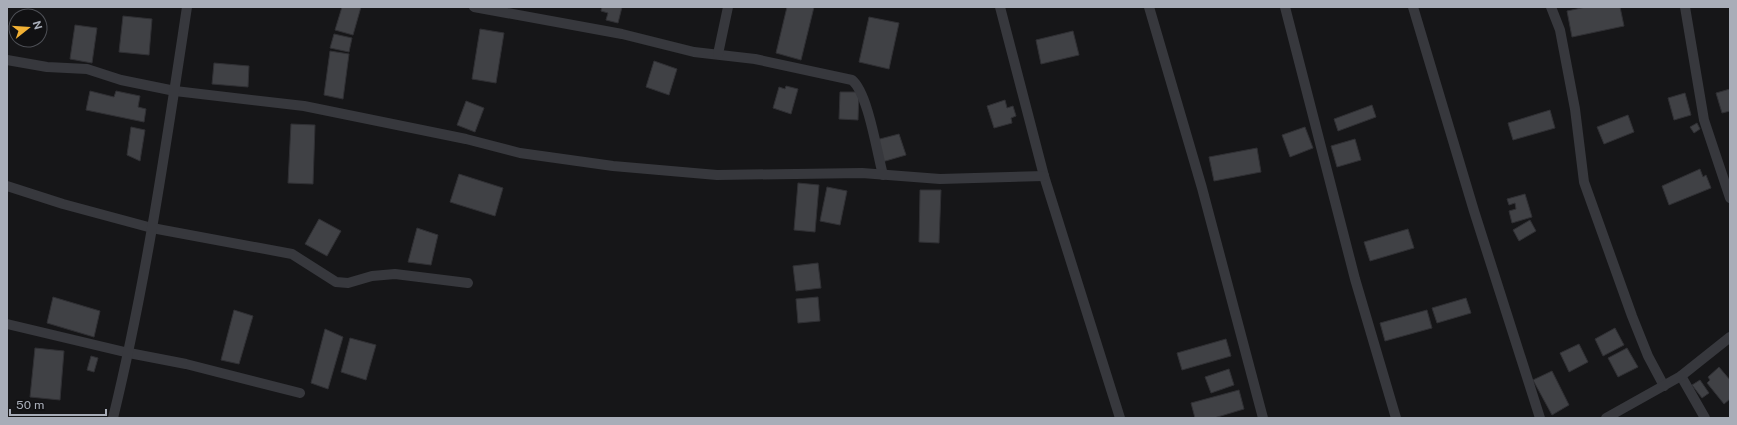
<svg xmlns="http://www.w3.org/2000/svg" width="1737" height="425" font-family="'Public Sans',sans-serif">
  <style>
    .building { fill: #404145; stroke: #303034 }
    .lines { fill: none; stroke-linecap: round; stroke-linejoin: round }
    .minor { stroke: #37383d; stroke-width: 10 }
  </style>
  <rect width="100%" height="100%" fill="#161618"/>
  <g class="building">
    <polygon points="342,7 361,7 353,35 335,30"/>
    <polygon points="602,7 622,7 618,23 606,20 608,13 601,11"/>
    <polygon points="787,7 814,7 801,60 776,53"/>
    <polygon points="1586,7 1620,7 1624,26 1572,37 1567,11"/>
    <polygon points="123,16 152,19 149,55 119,52"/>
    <polygon points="869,17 899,23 889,69 859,62"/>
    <polygon points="75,25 97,28 92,63 70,59"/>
    <polygon points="480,29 504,33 496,83 472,79"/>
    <polygon points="1073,31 1079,55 1041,64 1036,40"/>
    <polygon points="334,34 352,38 349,52 330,48"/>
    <polygon points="330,51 349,54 343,99 324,95"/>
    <polygon points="654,61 677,69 669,95 646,87"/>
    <polygon points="214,63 249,66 248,87 212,84"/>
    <polygon points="786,86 798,89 791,114 773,108 779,87 785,89"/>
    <polygon points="1730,89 1730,111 1722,113 1716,93"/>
    <polygon points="90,91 114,97 116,91 140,96 138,107 146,109 144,122 86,110"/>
    <polygon points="840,92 859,92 858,120 839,119"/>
    <polygon points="1685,93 1691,115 1674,120 1668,98"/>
    <polygon points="1005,100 1007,108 1013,106 1016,116 1011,118 1012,123 994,128 987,106"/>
    <polygon points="466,101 484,108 475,132 457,125"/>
    <polygon points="1372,105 1376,117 1338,131 1334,119"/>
    <polygon points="1550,110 1555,128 1513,140 1508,123"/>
    <polygon points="1628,115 1634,132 1604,144 1597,127"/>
    <polygon points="1697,123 1700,129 1694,133 1690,127"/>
    <polygon points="291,124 315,125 313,184 288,183"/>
    <polygon points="131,127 145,130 140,161 127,155"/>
    <polygon points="1305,127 1313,148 1290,157 1282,135"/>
    <polygon points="899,134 906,155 882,162 876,140"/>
    <polygon points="1355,139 1361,160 1337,167 1331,146"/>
    <polygon points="1257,148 1261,172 1214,181 1209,157"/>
    <polygon points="1700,169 1703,177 1706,175 1711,188 1669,205 1662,186"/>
    <polygon points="459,174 503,188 495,216 450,202"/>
    <polygon points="798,183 819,185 815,232 794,230"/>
    <polygon points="827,187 847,191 840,225 820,221"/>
    <polygon points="920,190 941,190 939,243 919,242"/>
    <polygon points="1525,194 1532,217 1512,223 1509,211 1516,209 1515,203 1509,205 1507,199"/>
    <polygon points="319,219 341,231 327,256 305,244"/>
    <polygon points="1530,220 1536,231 1519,241 1513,230"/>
    <polygon points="417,228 438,235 431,265 408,262"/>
    <polygon points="1408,229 1414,248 1370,261 1364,242"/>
    <polygon points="818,263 821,288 796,291 793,266"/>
    <polygon points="53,297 100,311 94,337 47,323"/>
    <polygon points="818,297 820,321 798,323 796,299"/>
    <polygon points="1466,298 1471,313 1437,323 1432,308"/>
    <polygon points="234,310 253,316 239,364 221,360"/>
    <polygon points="1427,310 1432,328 1385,341 1380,323"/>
    <polygon points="1615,328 1624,345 1603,356 1595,339"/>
    <polygon points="325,329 343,337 328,389 311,383"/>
    <polygon points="350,338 376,345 366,380 341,372"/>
    <polygon points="1226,339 1231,356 1182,370 1177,353"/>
    <polygon points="1579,344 1588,362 1569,372 1560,353"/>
    <polygon points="35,348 64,351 60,400 30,397"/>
    <polygon points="1627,348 1638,367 1618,377 1608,358"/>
    <polygon points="91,356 98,358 94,372 87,370"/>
    <polygon points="1719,367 1730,380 1730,399 1724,404 1707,383 1710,380 1708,377"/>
    <polygon points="1229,369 1234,385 1211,393 1205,377"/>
    <polygon points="1552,371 1569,405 1552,415 1533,380"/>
    <polygon points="1700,380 1709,393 1702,398 1692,385"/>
    <polygon points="1239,390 1244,409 1214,418 1195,418 1191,403"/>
  </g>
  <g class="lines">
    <g class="minor">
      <path d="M474 7 622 34 694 52 755 59 852 80C868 93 877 153 883 175"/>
      <polyline points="1000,7 1044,176 1120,418"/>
      <polyline points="1149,7 1202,188 1263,418"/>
      <polyline points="1285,7 1355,279 1396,418"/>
      <polyline points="1413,7 1474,211 1540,418"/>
      <polyline points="1551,7 1560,30 1575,109 1584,182 1632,316 1648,356 1664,386"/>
      <polyline points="1685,7 1704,120 1730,198"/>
      <polyline points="718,54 728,7"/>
      <polyline points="7,60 47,67 87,69 121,80 175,91 304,106 466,139 520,153 613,166 717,175 862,173 940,179 1044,176"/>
      <polyline points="7,186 63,204 152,228 292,254 336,282 348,283 372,276 395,274 468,283"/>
      <polyline points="7,324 129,353 186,364 300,393"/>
      <polyline points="1681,376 1705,418"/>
      <path d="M113 418C146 283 166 145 187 7"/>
      <polyline points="1606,418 1681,376 1730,337"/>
    </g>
  </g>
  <rect width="1737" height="425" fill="none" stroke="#a8adb8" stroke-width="16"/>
  <g transform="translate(28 28) rotate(73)"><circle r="19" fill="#111113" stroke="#4d4f55"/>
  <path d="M0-3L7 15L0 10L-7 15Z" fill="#f2b134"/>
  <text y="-6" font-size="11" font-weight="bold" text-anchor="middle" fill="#a8adb8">N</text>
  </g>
  <path d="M10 409v6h96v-6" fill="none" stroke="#a8adb8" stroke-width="2"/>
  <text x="16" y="409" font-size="12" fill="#a8adb8" stroke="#111113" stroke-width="3" paint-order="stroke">50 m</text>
</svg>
